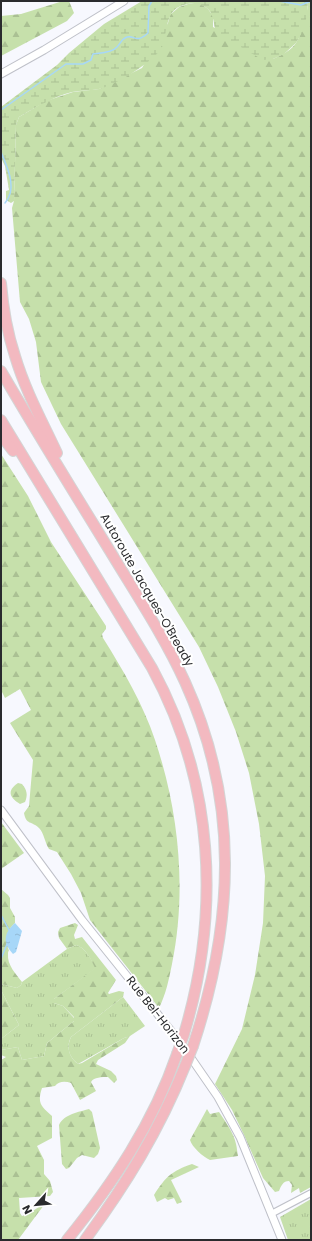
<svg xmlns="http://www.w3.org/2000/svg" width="312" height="1241" font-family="Poppins,sans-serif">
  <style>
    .grass { fill: url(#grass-tufts) }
    .forest { fill: url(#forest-firs) }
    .wetland { fill: url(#wetland-marsh) }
    .water { fill: url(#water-ripples) }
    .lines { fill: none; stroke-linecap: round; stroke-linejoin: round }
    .stream { stroke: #a7d7f8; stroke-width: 1.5 }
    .minor-casing { stroke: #bfc1c9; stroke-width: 8 }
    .tertiary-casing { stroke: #bfc1c9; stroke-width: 9 }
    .motorway-casing { stroke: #d4d5d5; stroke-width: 12 }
    .minor { stroke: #fff; stroke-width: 5.5 }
    .tertiary { stroke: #fff; stroke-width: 7 }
    .motorway { stroke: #f3b9c0; stroke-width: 10 }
    .motorway-bridge-casing { stroke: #d4d5d5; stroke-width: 12; stroke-linecap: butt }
    .motorway-bridge { stroke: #f3b9c0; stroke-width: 10 }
    .labels { text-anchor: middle; stroke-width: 4; stroke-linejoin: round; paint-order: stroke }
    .street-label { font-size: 12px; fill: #2a2b2e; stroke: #fff }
  </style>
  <defs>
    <pattern id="grass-tufts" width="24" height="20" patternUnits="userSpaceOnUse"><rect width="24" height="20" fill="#c6e0ab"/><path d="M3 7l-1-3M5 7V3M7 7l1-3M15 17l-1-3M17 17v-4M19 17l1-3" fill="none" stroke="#aac093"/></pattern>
    <pattern id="forest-firs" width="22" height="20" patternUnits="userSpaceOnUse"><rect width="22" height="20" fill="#c6e0ab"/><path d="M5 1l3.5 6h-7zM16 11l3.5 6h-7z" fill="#aac093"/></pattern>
    <pattern id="wetland-marsh" width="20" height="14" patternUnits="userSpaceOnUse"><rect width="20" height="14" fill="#c6e0ab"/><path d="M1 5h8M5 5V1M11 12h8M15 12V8" fill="none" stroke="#aac093"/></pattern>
    <pattern id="water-ripples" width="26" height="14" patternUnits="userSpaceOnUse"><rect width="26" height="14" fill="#a7d7f8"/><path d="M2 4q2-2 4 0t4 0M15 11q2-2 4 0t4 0" fill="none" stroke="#90b9d5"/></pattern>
  </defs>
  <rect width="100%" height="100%" fill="#f7f8fe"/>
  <g class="grass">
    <path d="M76 945C85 947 91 959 96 968L54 999V1003L63 1006 74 1018V1021L47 1043 44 1056 22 1060 18 1047 1 1050V1039L19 1025 1 990V984L17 988 21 985 22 982 67 949Z"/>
    <path d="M123 997 145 1026 130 1036 124 1038 78 1064C69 1057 66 1048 71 1037Z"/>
    <polygon points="311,1199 311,1240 288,1240 280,1217"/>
  </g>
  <g class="forest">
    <polygon points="63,1 69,1 74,13 67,21 1,56 1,16 21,14"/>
    <path d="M308 1H311V1187L300 1193 299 1188 291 1193 292 1185 289 1181C283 1181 281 1186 279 1191L275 1192 263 1178 244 1135 232 1110 215 1084 242 1029 255 975 263 923 265 876 259 824 249 773 236 732 218 687 199 647 61 424 41 382 36 342 29 319 20 302 12 208 14 201 16 125 19 117 46 101 73 92 99 89 142 68 168 23 170 15 179 7 188 4H201L208 9 213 16V27L273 59C281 55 291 51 296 43 302 34 308 12 308 1Z"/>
    <path d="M1 454 28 496 51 542 106 626V629L102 634 103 638C123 670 143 704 155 740 179 811 187 891 172 964 169 979 166 994 159 1008L90 920 81 893 71 874 57 852 49 849C45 843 44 833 39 828 32 821 26 825 24 813L29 806 33 760 10 723 31 710 20 689 5 698 1 690Z"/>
    <path d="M18 783 22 784C27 790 28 795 25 802L20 804C10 798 6 791 18 783Z"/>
    <polygon points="1,822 24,853 1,869"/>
    <path d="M1 889 8 895 10 898V908L15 917V923C7 930 6 937 8 948 10 953 8 949 8 954 7 965 16 974 22 982L21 985 17 988 1 984Z"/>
    <path d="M75 923 78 925 74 935 75 939 82 937 116 980 108 993 109 994 119 991 124 992 123 997 71 1037C66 1047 69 1057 78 1064L82 1063 124 1038 130 1036 125 1043 98 1060 96 1064 111 1071 116 1076 117 1080 114 1083 108 1077C102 1077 94 1077 91 1082L96 1091 80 1100 71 1083C65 1081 59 1081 55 1086L42 1088C37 1103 41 1106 52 1116V1138L37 1146 44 1160V1174L50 1181 53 1192 50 1196 19 1198 20 1213 22 1216 28 1214 42 1205H44L18 1240H1V1060L6 1057 1 1055V1050L18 1047 22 1060 44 1056 47 1043 74 1021V1017L63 1006 54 1003V999L95 968C91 959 85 947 76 945L67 949 59 938 58 932 60 928Z"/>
    <polygon points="1,990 19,1025 1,1039"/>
    <path d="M89 1109 92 1112 100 1148 98 1154 94 1158 82 1155 77 1158 69 1168 66 1169 62 1164 59 1125C64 1114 79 1112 89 1109Z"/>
    <path d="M207 1109 210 1114 219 1112C225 1121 234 1133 236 1144 237 1148 237 1151 238 1156L210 1160C203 1157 192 1147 190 1140Z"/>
    <path d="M192 1164 199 1167 171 1180 182 1202 177 1204 174 1198 168 1200 165 1198 157 1202 154 1195C166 1176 172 1171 192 1164Z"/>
  </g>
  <path class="wetland" d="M142 1H308L307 14 304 29 296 43 284 54 273 59 263 60 217 33C213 26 215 22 212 16 209 5 197 3 187 4 158 10 173 41 154 57 140 69 117 84 99 89 90 91 81 90 72 92 53 97 36 107 19 117L16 125 14 201 11 203 6 200V191L9 190 5 166 1 158V107L57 65 69 53 104 24Z"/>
  <path class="water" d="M15 923 22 931 16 952 13 954C2 942 4 933 15 923Z"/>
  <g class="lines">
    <g class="stream">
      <polyline points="279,1 301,5 311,1"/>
      <path d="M1 110 66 64H83L91 60 93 54C100 53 112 53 117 47 120 44 121 40 125 38 134 33 135 45 148 33L149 6 152 1"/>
      <path d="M1 152C7 167 18 188 5 203"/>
      <polyline points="1,915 9,930"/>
      <polyline points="1,959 7,944"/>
    </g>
    <g class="minor-casing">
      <polyline id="minor" points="271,1214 311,1193"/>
    </g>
    <g class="tertiary-casing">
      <g id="tertiary">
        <polyline points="1,74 44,50 124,1"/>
        <polyline points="1,810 82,920 180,1042 218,1097 240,1137 282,1240"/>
      </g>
    </g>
    <g class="motorway-casing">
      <g id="motorway">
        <path d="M1 283C3 308 7 332 15 356 25 390 42 421 57 453"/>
        <path d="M1 371C36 431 73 491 110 551 136 594 164 636 185 682 240 803 234 922 193 1046"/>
        <path d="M1 420 152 668C214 782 221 910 184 1034"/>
        <polyline points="1,435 13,451"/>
        <path d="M67 1240C113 1183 153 1124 177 1054"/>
        <path d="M85 1240C126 1184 159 1131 185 1066"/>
      </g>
    </g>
    <use href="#minor" class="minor"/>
    <use href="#tertiary" class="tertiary"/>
    <use href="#motorway" class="motorway"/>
    <g class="motorway-bridge-casing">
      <g id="motorway-bridge">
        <polyline points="177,1054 184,1034"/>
        <polyline points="185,1066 193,1046"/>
      </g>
    </g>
    <use href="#motorway-bridge" class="motorway-bridge"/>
  </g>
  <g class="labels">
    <g class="street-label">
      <text transform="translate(147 590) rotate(60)" y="4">Autoroute Jacques-O'Bready</text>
      <text transform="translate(158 1015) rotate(52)" y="4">Rue Bel-Horizon</text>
    </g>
  </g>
  <rect width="312" height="1241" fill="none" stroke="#2a2b2e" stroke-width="4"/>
  <g transform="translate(36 1205) rotate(243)" stroke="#ffffff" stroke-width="3" paint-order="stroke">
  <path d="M0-3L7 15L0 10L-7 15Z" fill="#2a2b2e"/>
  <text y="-6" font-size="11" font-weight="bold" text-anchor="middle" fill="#2a2b2e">N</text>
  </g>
</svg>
